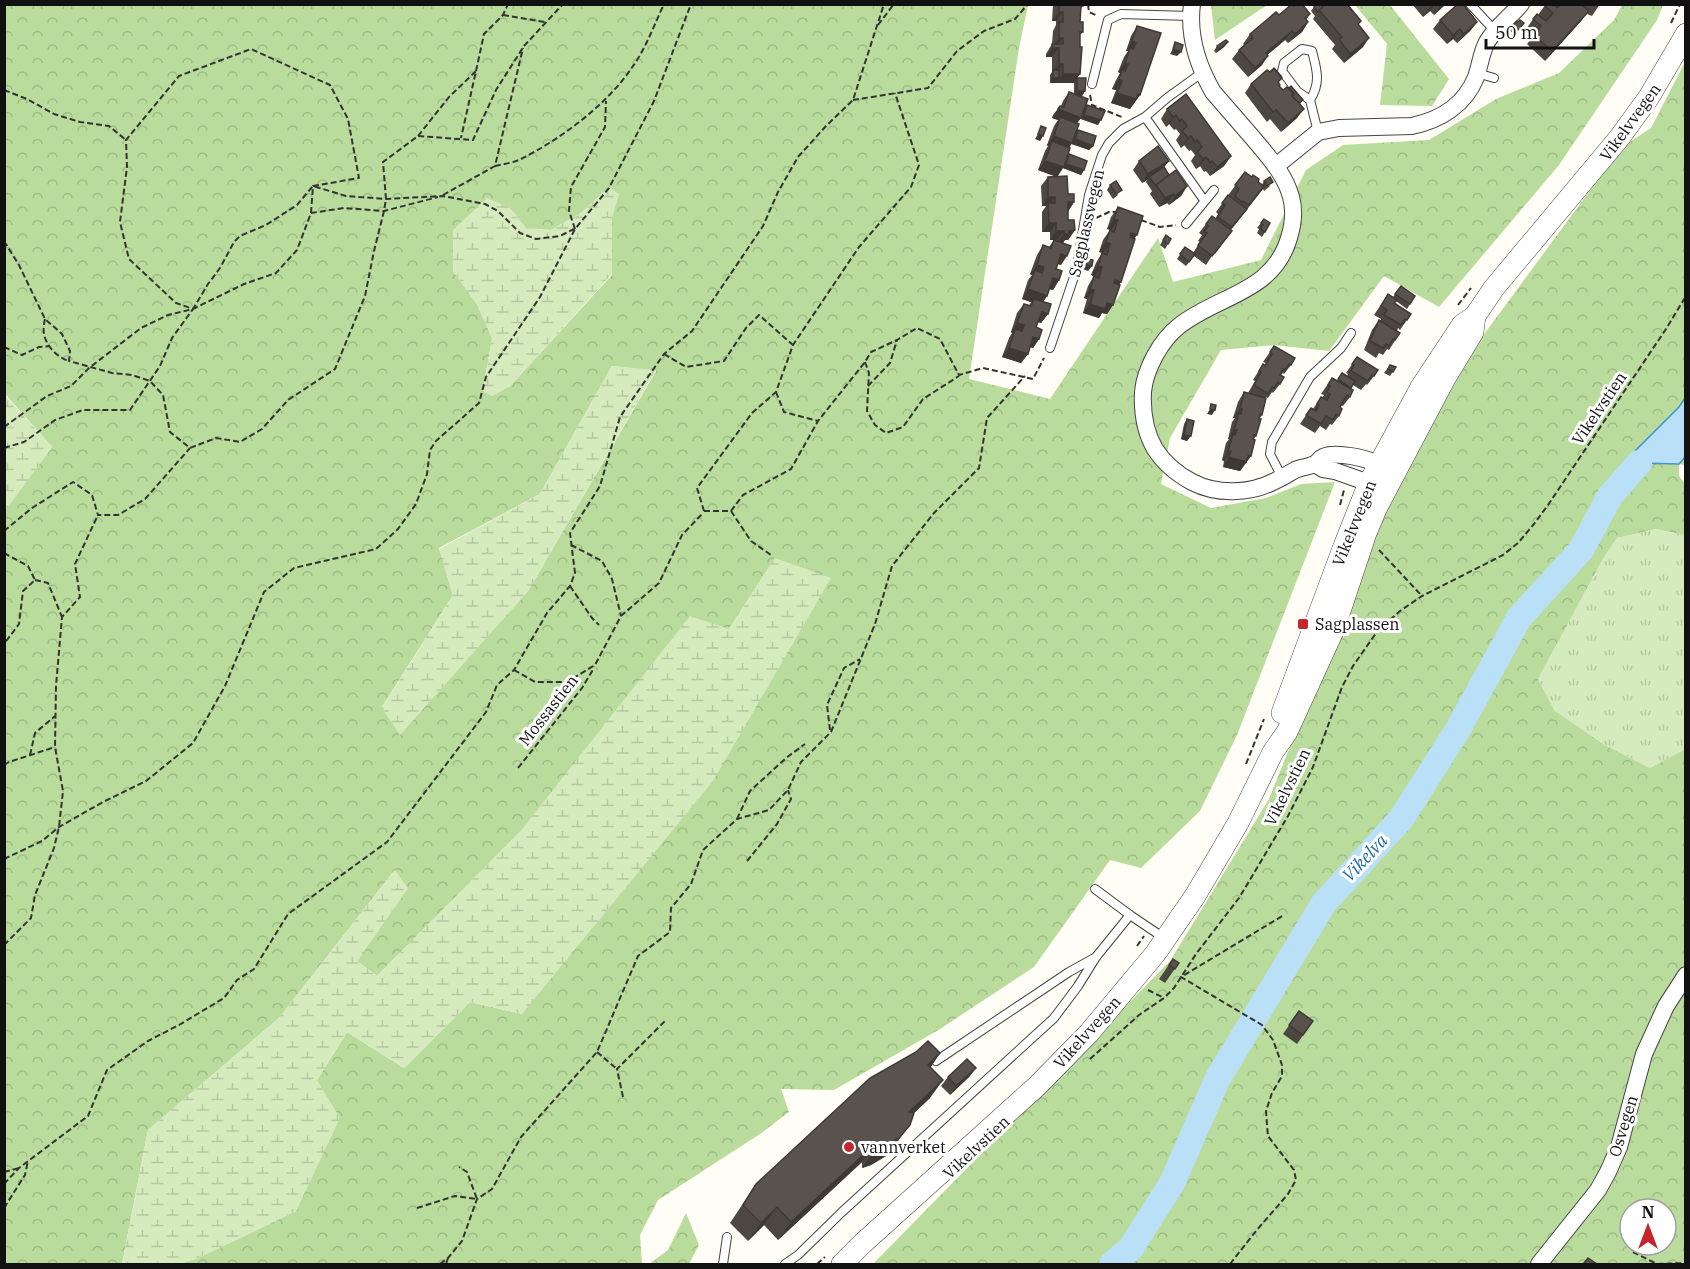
<svg xmlns="http://www.w3.org/2000/svg" width="1690" height="1269" font-family="'IBM Plex Serif',serif">
  <style>
    .grass { fill: url(#grass-tufts) }
    .forest { fill: url(#forest-crowns); fill-rule: evenodd }
    .wetland { fill: url(#wetland-marsh) }
    .water { fill: #b9e0f7; stroke: #3f96cf; stroke-width: 1.5 }
    .lines { fill: none; stroke-linecap: round; stroke-linejoin: round }
    .river { stroke: #b9e0f7; stroke-width: 26 }
    .service-casing { stroke: #444; stroke-width: 10 }
    .minor-casing { stroke: #444; stroke-width: 18 }
    .tertiary-casing { stroke: #444; stroke-width: 22 }
    .path { stroke: #333; stroke-width: 2; stroke-dasharray: 6 3; stroke-linecap: butt }
    .service { stroke: #fff; stroke-width: 8 }
    .minor { stroke: #fff; stroke-width: 16 }
    .tertiary { stroke: #fff; stroke-width: 21 }
    .wall { fill: #4d4742 }
    .shaded-wall { fill: #3f3936 }
    .building { fill: #5a524d; stroke: #3f3936; stroke-width: 1.5 }
    .poi-dot { fill: #c4262e; stroke: #fff; stroke-width: 2 }
    .labels { text-anchor: middle; stroke-width: 6; stroke-linejoin: round; paint-order: stroke }
    .street-label { font-size: 16px; fill: #111; stroke: #fff }
    .poi-label { font-size: 16px; fill: #111; stroke: #fff; text-anchor: start }
    .water-label { font-size: 18px; font-style: italic; fill: #1768a6; stroke: #fff }
  </style>
  <defs>
    <pattern id="grass-tufts" width="24" height="20" patternUnits="userSpaceOnUse" patternTransform="scale(1.5)"><rect width="24" height="20" fill="#d5ebbd"/><path d="M3 7l-1-3M5 7V3M7 7l1-3M15 17l-1-3M17 17v-4M19 17l1-3" fill="none" stroke="#b6c8a1"/></pattern>
    <pattern id="forest-crowns" width="20" height="18" patternUnits="userSpaceOnUse" patternTransform="scale(1.5)"><rect width="20" height="18" fill="#b9dc9c"/><path d="M2 6a3 3 0 1 1 6 0M12 15a3 3 0 1 1 6 0" fill="none" stroke="#9ebc85"/></pattern>
    <pattern id="wetland-marsh" width="20" height="14" patternUnits="userSpaceOnUse" patternTransform="scale(1.5)"><rect width="20" height="14" fill="#d5ebbd"/><path d="M1 5h8M5 5V1M11 12h8M15 12V8" fill="none" stroke="#b6c8a1"/></pattern>
  </defs>
  <rect width="100%" height="100%" fill="#fffdf5"/>
  <polygon class="grass" points="1656,529 1685,535 1685,749 1650,768 1605,745 1555,711 1538,679 1604,557 1617,538"/>
  <g class="forest">
    <path d="M5 5H1028L1019 48 969 379 1050 399 1158 238 1173 282 1261 260 1306 170 1343 145 1429 140 1496 99 1559 73 1614 20 1622 5H1663L1657 20 1559 165 1439 307 1384 276 1329 351 1274 345 1221 350 1170 438 1161 484 1211 508 1266 498 1301 484 1335 482 1237 735 1200 811 1141 868 1110 860 1034 967 940 1029 834 1090 781 1089 789 1112 760 1134 658 1200 640 1235 642 1264H179L198 1258 296 1211 317 1080 347 1032 404 1068 470 1002 522 1014 775 558 729 629 519 833 377 976 357 961 407 889 394 871 279 1018 148 1130 122 1264H5L4 511 52 447 5 394ZM609 187 612 218V275L510 386 492 396 483 390 492 338 477 304 453 271 510 208 526 228 551 230 581 213ZM612 366 656 371 528 591 400 734 382 707 453 595 439 548 540 494Z"/>
    <polygon points="1211,5 1211,4 1267,5 1215,40"/>
    <polygon points="1355,5 1390,5 1449,79 1432,106 1380,105 1387,44"/>
    <path d="M1685 62V398L1639 463 1679 464 1685 457V465L1679 464V476L1685 484V535L1656 529 1617 538 1604 557 1538 679 1555 711 1605 745 1650 768 1685 749V1264H873L1170 961 1269 799 1375 536 1420 443 1482 337 1622 147 1651 128ZM1630 1209H1666V1245H1630Z"/>
    <polygon points="686,1213 699,1245 689,1264 649,1264 668,1250"/>
  </g>
  <g class="wetland">
    <polygon points="609,187 619,194 612,218 612,274 510,386 492,396 483,391 492,338 477,304 453,271 453,230 487,198 510,208 526,228 551,230 581,213"/>
    <polygon points="612,366 656,370 528,591 400,735 382,708 453,595 439,549 540,494"/>
    <polygon points="4,394 52,447 5,511 4,511"/>
    <polygon points="775,558 831,578 713,781 522,1014 470,1002 404,1068 347,1032 317,1080 340,1118 296,1211 198,1258 179,1264 122,1264 148,1130 279,1018 395,870 408,888 357,961 377,976 519,833 690,616 729,629"/>
  </g>
  <polygon class="water" points="1685,398 1685,457 1679,464 1639,463 1628,458 1679,407"/>
  <g class="lines">
    <polyline class="river" points="1112,1264 1131,1248 1172,1183 1218,1078 1324,903 1401,819 1457,731 1519,618 1581,550 1610,496 1639,463"/>
    <g class="service-casing">
      <g id="service">
        <polyline points="1470,4 1494,30"/>
        <polyline points="1477,73 1494,78"/>
        <polyline points="1092,84 1108,20 1121,14 1190,16"/>
        <path d="M1310 100 1297 91 1282 71 1284 63 1302 49 1312 51C1317 70 1321 83 1310 100L1318 132"/>
        <polyline points="1145,117 1204,200"/>
        <polyline points="1186,224 1214,190"/>
        <polyline points="1050,348 1076,271 1089,195 1102,155 1109,143 1123,129 1145,117 1167,98 1203,72"/>
        <polyline points="1282,477 1270,454 1272,442 1310,377 1341,348 1351,333"/>
        <polyline points="1095,889 1130,915"/>
        <polyline points="936,1061 1069,972 1096,957"/>
        <polyline points="723,1264 727,1237"/>
        <polyline points="785,1264 798,1255 842,1212 1054,1018 1078,986 1096,957 1130,915 1164,938"/>
      </g>
    </g>
    <g class="minor-casing">
      <g id="minor">
        <path d="M1192 4C1188 35 1198 66 1213 92 1226 107 1239 122 1252 137 1267 155 1285 174 1291 197 1295 211 1293 225 1289 238 1273 293 1218 295 1179 326 1161 340 1145 369 1143 392 1142 412 1145 432 1155 449 1164 463 1177 474 1192 482 1217 495 1250 494 1275 481 1282 478 1288 474 1295 470 1301 467 1311 467 1316 463 1318 462 1320 458 1323 457 1334 451 1371 458 1379 466 1384 469 1387 476 1390 480L1369 483 1335 471 1323 469 1315 464"/>
        <path d="M1276 166 1318 132 1339 128 1412 126C1440 120 1465 105 1476 77 1480 66 1481 53 1487 42 1496 27 1510 17 1521 4"/>
        <polyline points="1539,1264 1598,1190 1608,1172 1619,1147 1644,1054 1666,1006 1686,975"/>
      </g>
    </g>
    <g class="tertiary-casing">
      <g id="tertiary">
        <polyline points="1282,713 1344,546 1369,483 1421,387 1462,325 1475,316 1494,288 1620,137 1649,97 1686,34"/>
        <polyline points="842,1264 862,1244 1037,1086 1089,1033 1155,954 1195,896 1238,823 1273,752 1287,732 1334,629 1366,533 1377,507 1444,380 1473,332 1475,316"/>
      </g>
    </g>
    <g class="path">
      <polyline points="1088,4 1089,12 1098,16"/>
      <polyline points="503,15 545,22"/>
      <polyline points="1671,23 1680,4"/>
      <polyline points="878,25 894,4"/>
      <polyline points="476,71 484,34 503,15 508,4"/>
      <polyline points="4,90 27,99 54,114 80,122 109,126 126,140"/>
      <polyline points="1090,95 1092,105 1122,117"/>
      <polyline points="853,100 928,88 957,51 984,31 1015,19 1028,4"/>
      <polyline points="418,136 449,97 476,71 461,138"/>
      <path d="M495 166C503 164 513 163 521 159 561 139 608 104 633 66 646 48 654 25 664 4"/>
      <polyline points="443,195 495,166 523,48"/>
      <polyline points="311,213 313,186 359,178 348,119 330,85 251,49 179,76 126,140 127,167 120,222 129,259 176,303 193,309 208,284 220,268 234,242 240,236 266,225 297,205 313,186 346,196 386,199 443,196 485,204 498,211 520,233 536,239 560,236 574,229"/>
      <polyline points="1096,218 1109,212 1116,212"/>
      <polyline points="1141,220 1160,227 1176,225"/>
      <polyline points="575,229 569,211 571,187 605,127 606,101"/>
      <polyline points="4,241 19,265 45,319 62,334 70,351 69,361 112,373 132,375 150,381 163,395 170,432 190,448 216,438 240,442 262,429 288,400 335,369 365,296 374,251 384,211 386,199 383,162 418,136 473,140 496,90 524,46 563,4"/>
      <polyline points="1458,305 1471,288"/>
      <path d="M45 319C44 323 43 329 44 334 46 346 58 358 69 361"/>
      <polyline points="4,347 22,355 39,347 50,346"/>
      <polyline points="664,354 686,367 724,361 746,328 759,315 793,345"/>
      <polyline points="865,362 869,373 867,411 875,425 886,433 903,427 923,399 959,376"/>
      <polyline points="868,386 890,363 897,340"/>
      <polyline points="776,392 784,412 818,421"/>
      <polyline points="4,427 47,396 71,386 89,368 141,328 168,315 193,309 244,284 276,273 297,250 311,213 344,208 384,211 438,197"/>
      <polyline points="4,448 24,442 55,420 83,410 130,410 160,366 172,338 193,309"/>
      <polyline points="1340,505 1344,490"/>
      <polyline points="704,511 697,488 752,413 776,392 793,345 859,247 911,187 919,165 895,93"/>
      <polyline points="704,511 731,511 743,495 791,469 818,421 865,362 871,352 897,340 917,328 940,339 959,375 983,368 1033,379 1044,358"/>
      <polyline points="731,511 751,541 771,555"/>
      <polyline points="4,531 32,508 73,482 92,495 98,515 118,515 145,499 190,448"/>
      <polyline points="571,545 602,561 612,579 621,616"/>
      <polyline points="1379,550 1422,596"/>
      <polyline points="4,553 28,566 35,580 23,591 19,624 4,644"/>
      <polyline points="35,580 48,583 62,617"/>
      <polyline points="570,586 592,618 599,625"/>
      <polyline points="514,670 535,682 567,682 595,665 621,616 659,583 682,535 703,513"/>
      <polyline points="830,730 827,705 844,668 860,659"/>
      <polyline points="30,755 35,733 55,716"/>
      <polyline points="1246,764 1264,719"/>
      <polyline points="4,765 9,762 55,747"/>
      <polyline points="518,768 582,688 594,668"/>
      <polyline points="737,819 750,791 786,758 805,744"/>
      <polyline points="4,859 42,841 59,827 103,802 146,781 193,743 225,686 264,592 294,568 376,549 398,529 416,504 427,474 430,450 436,441 479,403 486,377 540,297 575,229 609,188 654,101 691,4"/>
      <polyline points="747,861 777,824 791,799 788,790"/>
      <polyline points="4,945 31,918 35,895 54,848 59,827 63,791 55,747 56,686 62,617 80,597 75,564 98,515"/>
      <polyline points="1137,946 1144,936"/>
      <polyline points="1148,990 1164,998"/>
      <polyline points="597,1052 617,1069"/>
      <polyline points="1090,1059 1139,1015 1164,998 1174,988 1196,954 1239,898 1288,816 1313,767 1342,687 1353,666 1374,636 1384,625 1400,611 1422,596 1503,555 1518,543 1534,524 1548,505 1666,329 1686,296"/>
      <polyline points="623,1097 617,1069 666,1020"/>
      <polyline points="4,1172 19,1168"/>
      <polyline points="4,1184 19,1168 88,1116 107,1070 148,1041 179,1025 224,998 237,980 254,969 288,914 387,842 486,712 497,685 514,670 547,613 570,586 575,573 570,533 600,486 620,417 664,354 692,331 763,226 778,192 798,157 826,126 853,100 884,4"/>
      <polyline points="4,1208 25,1175 28,1161"/>
      <polyline points="417,1208 455,1196 477,1199 467,1172 459,1167"/>
      <polyline points="1633,1252 1657,1264 1686,1263"/>
      <polyline points="440,1264 448,1258 462,1241 477,1199 492,1189 521,1137 597,1052 638,956 670,932 671,908 691,884 703,850 737,819 769,810 788,790 801,762 831,732 875,624 892,566 934,513 979,468 987,418 1025,376"/>
      <polyline points="446,1264 448,1258"/>
      <polyline points="817,1264 825,1257"/>
      <polyline points="1230,1264 1256,1231 1288,1194 1296,1180 1294,1170 1268,1136 1267,1125 1266,1111 1272,1093 1282,1076 1282,1065 1273,1040 1262,1025 1181,977 1284,915"/>
    </g>
    <use href="#service" class="service"/>
    <use href="#minor" class="minor"/>
    <use href="#tertiary" class="tertiary"/>
  </g>
  <g class="wall">
    <polygon points="1083,4 1081,9 1080,22 1083,32 1080,35 1077,78 1085,91 1082,96 1079,96 1084,109 1087,105 1098,125 1081,119 1083,113 1081,118 1077,123 1076,133 1078,130 1093,146 1089,150 1072,143 1069,148 1067,158 1069,154 1084,170 1081,175 1063,168 1057,177 1068,194 1074,202 1068,211 1068,220 1075,230 1068,240 1065,240 1063,243 1061,265 1058,264 1056,269 1059,280 1053,290 1049,289 1047,296 1043,302 1048,314 1041,323 1038,322 1036,327 1039,339 1033,348 1030,347 1028,354 1021,363 1002,357 1009,338 1012,333 1011,332 1017,313 1024,304 1029,306 1031,302 1022,299 1028,280 1032,275 1030,274 1037,255 1043,245 1049,247 1054,240 1057,242 1057,240 1050,240 1050,232 1042,232 1042,212 1046,206 1042,206 1041,186 1048,177 1057,177 1038,170 1045,151 1048,146 1047,145 1054,126 1058,120 1052,118 1053,115 1060,106 1061,106 1063,101 1069,92 1074,94 1074,83 1050,83 1050,75 1052,72 1052,57 1046,57 1046,54 1052,44 1053,31 1056,25 1056,21 1052,21 1053,5"/>
    <polygon points="1412,4 1446,4 1434,15 1430,11 1423,17"/>
    <polygon points="1546,4 1600,4 1592,16 1587,14 1588,11 1581,21 1545,61 1527,44 1534,35 1527,28 1533,19 1538,15"/>
    <polygon points="1314,7 1358,25 1363,47 1344,63 1332,49 1335,45 1313,19 1315,16 1311,11"/>
    <polygon points="1310,14 1306,20 1308,22 1302,32 1288,43 1285,40 1267,55 1262,65 1248,77 1232,59 1239,50 1244,45 1243,44 1250,34 1279,15"/>
    <polygon points="1440,20 1477,22 1470,31 1457,43 1453,39 1447,44 1433,29"/>
    <polygon points="1518,22 1524,23 1514,34 1509,30 1513,25"/>
    <polygon points="1137,26 1140,95 1130,109 1111,103 1116,90 1112,89 1116,80 1120,73 1118,72 1124,57 1128,51 1126,51 1131,36"/>
    <polygon points="1228,42 1224,47 1216,53 1214,51 1217,46"/>
    <polygon points="1279,83 1279,87 1283,90 1303,100 1300,104 1297,118 1281,132 1270,119 1267,122 1245,93 1251,84"/>
    <polygon points="1186,94 1231,156 1224,166 1210,176 1206,171 1204,172 1200,166 1196,169 1191,161 1195,155 1191,150 1189,151 1184,145 1181,148 1176,140 1180,134 1176,129 1174,130 1169,124 1166,127 1161,119 1167,109"/>
    <polygon points="1139,161 1164,168 1169,175 1187,186 1181,196 1169,205 1167,203 1159,207 1150,194 1152,191 1146,182 1147,180 1142,183 1133,170"/>
    <polygon points="1245,172 1262,185 1264,181 1270,186 1264,191 1263,189 1231,230 1232,231 1215,254 1214,253 1206,265 1194,256 1186,266 1177,259 1185,247 1193,253 1200,242 1198,241 1202,235 1199,233 1212,216 1215,219 1218,214 1216,212"/>
    <polygon points="1110,185 1118,195 1113,199 1107,190"/>
    <polygon points="1118,207 1134,238 1121,282 1119,285 1113,305 1107,314 1102,313 1099,318 1083,313 1087,299 1084,298 1088,286 1094,276 1095,277 1091,275 1096,263 1102,253 1103,254 1103,253 1099,252 1103,240 1110,230 1111,231 1111,230 1107,229 1111,217"/>
    <polygon points="1264,219 1265,232 1262,237 1257,233 1259,229 1257,228"/>
    <polygon points="1166,235 1171,239 1165,249 1160,245"/>
    <polygon points="1401,286 1415,296 1407,309 1396,301 1394,303 1411,314 1400,330 1398,328 1397,331 1400,333 1389,350 1387,349 1383,355 1379,353 1376,358 1364,350 1372,330 1379,320 1380,321 1381,319 1374,315 1388,294 1393,297"/>
    <polygon points="1274,346 1291,365 1284,374 1283,373 1281,375 1280,384 1273,393 1272,392 1268,398 1266,397 1265,398 1262,415 1259,419 1256,436 1253,440 1251,456 1240,471 1223,467 1224,461 1222,460 1226,443 1229,439 1228,439 1232,422 1235,418 1233,418 1238,402 1244,392 1248,393 1255,381 1253,380 1263,364 1264,365 1266,363 1263,362"/>
    <polygon points="1357,357 1374,376 1367,385 1366,384 1361,390 1353,385 1351,389 1350,397 1343,406 1341,405 1340,407 1339,416 1332,425 1330,424 1326,430 1320,426 1315,433 1300,424 1311,408 1313,409 1321,397 1322,398 1324,395 1321,394 1332,378 1337,381 1342,373 1347,376 1348,374 1346,373"/>
    <polygon points="1390,365 1396,367 1390,376 1384,373"/>
    <polygon points="1187,419 1187,441 1181,439 1184,424"/>
    <polygon points="1173,959 1179,963 1165,983 1159,979"/>
    <polygon points="1299,1011 1313,1021 1297,1044 1283,1034"/>
    <polygon points="940,1053 931,1067 930,1098 914,1113 897,1143 886,1156 871,1165 862,1168 862,1162 778,1240 764,1225 748,1241 730,1223 756,1184"/>
    <polygon points="976,1068 969,1077 950,1095 941,1086 948,1077"/>
  </g>
  <g class="shaded-wall">
    <polygon points="1433,4 1435,4 1430,11 1423,17 1429,8"/>
    <polygon points="1442,4 1446,4 1434,15 1440,6"/>
    <polygon points="1059,12 1063,12 1056,21 1052,21"/>
    <polygon points="1588,12 1581,21 1545,61 1552,51"/>
    <polygon points="1308,22 1302,32 1288,43 1295,34"/>
    <polygon points="1477,22 1470,31 1457,43 1464,34"/>
    <polygon points="1460,29 1453,39 1447,44 1453,35"/>
    <polygon points="1292,31 1285,40 1259,62 1266,53"/>
    <polygon points="1059,38 1063,38 1056,47 1052,47"/>
    <polygon points="1369,38 1363,47 1344,63 1350,54"/>
    <polygon points="1132,41 1136,43 1129,52 1130,48 1128,51 1126,51"/>
    <polygon points="1228,42 1224,47 1216,53 1219,49"/>
    <polygon points="1052,48 1059,48 1052,57 1046,57"/>
    <polygon points="1173,49 1181,52 1177,56 1170,54"/>
    <polygon points="1268,56 1262,65 1248,77 1255,68"/>
    <polygon points="1125,63 1128,64 1122,73 1122,70 1120,73 1118,72"/>
    <polygon points="1059,64 1063,64 1056,73 1053,71"/>
    <polygon points="1063,74 1080,74 1074,83 1056,83"/>
    <polygon points="1053,78 1059,78 1056,83 1050,83"/>
    <polygon points="1119,79 1122,81 1116,90 1112,89"/>
    <polygon points="1077,91 1085,91 1082,96 1074,95"/>
    <polygon points="1117,93 1138,94 1140,95 1130,109 1111,103"/>
    <polygon points="1058,109 1081,118 1074,127 1060,117 1058,120 1052,118"/>
    <polygon points="1304,109 1297,118 1281,132 1288,123"/>
    <polygon points="1084,115 1101,120 1098,125 1081,119"/>
    <polygon points="1176,115 1169,124 1166,127 1173,117"/>
    <polygon points="1038,134 1043,136 1040,141 1035,139"/>
    <polygon points="1054,136 1072,143 1066,152 1052,141 1048,146 1047,145"/>
    <polygon points="1191,136 1184,145 1181,148 1188,138"/>
    <polygon points="1075,139 1093,146 1089,150 1071,144"/>
    <polygon points="1231,156 1224,166 1210,176 1217,167"/>
    <polygon points="1206,157 1200,166 1196,169 1203,159"/>
    <polygon points="1045,161 1064,167 1066,164 1084,170 1081,175 1063,168 1057,177 1038,170"/>
    <polygon points="1169,161 1162,170 1149,177 1147,180 1142,183 1148,174"/>
    <polygon points="1187,186 1181,196 1169,205 1175,196"/>
    <polygon points="1174,194 1167,203 1159,207 1165,198"/>
    <polygon points="1048,197 1055,197 1049,206 1048,203 1046,206 1042,206"/>
    <polygon points="1068,202 1074,202 1068,212"/>
    <polygon points="1114,219 1118,220 1111,230 1107,229"/>
    <polygon points="1049,223 1056,223 1050,232 1042,232"/>
    <polygon points="1075,230 1068,240 1065,240 1063,243 1057,243 1064,234 1069,231"/>
    <polygon points="1056,231 1064,231 1057,240 1050,240"/>
    <polygon points="1131,233 1137,235 1130,245 1125,243"/>
    <polygon points="1106,242 1110,244 1103,253 1099,252"/>
    <polygon points="1061,254 1067,256 1061,265 1055,263"/>
    <polygon points="1037,265 1044,267 1037,276 1035,270 1032,275 1030,274"/>
    <polygon points="1086,265 1092,266 1088,271 1083,269"/>
    <polygon points="1098,266 1102,267 1095,276 1091,275"/>
    <polygon points="1053,278 1059,280 1053,290 1046,288"/>
    <polygon points="1115,280 1121,282 1114,291 1109,289"/>
    <polygon points="1028,289 1047,296 1041,305 1034,299 1031,302 1022,299"/>
    <polygon points="1090,289 1094,290 1087,299 1084,298"/>
    <polygon points="1107,303 1113,305 1107,314 1102,313 1099,318 1083,313 1090,304"/>
    <polygon points="1042,312 1048,314 1041,323 1035,321"/>
    <polygon points="1017,323 1024,325 1017,335 1015,329 1012,333 1011,332"/>
    <polygon points="1033,337 1039,339 1033,348 1027,346"/>
    <polygon points="1009,348 1028,354 1021,363 1002,357"/>
    <polygon points="1210,409 1215,410 1212,415 1207,414"/>
    <polygon points="1240,409 1242,409 1238,416 1239,413 1235,418 1233,418"/>
    <polygon points="1234,430 1237,430 1232,437 1233,434 1229,439 1228,439"/>
    <polygon points="1184,435 1191,436 1187,441 1181,439"/>
    <polygon points="1228,451 1231,451 1224,461 1222,460"/>
    <polygon points="1248,456 1251,456 1240,471 1223,467 1229,457"/>
    <polygon points="940,1053 927,1072 928,1065"/>
    <polygon points="976,1068 969,1077 950,1095 956,1086"/>
    <polygon points="943,1080 930,1098 896,1130 909,1112"/>
    <polygon points="910,1125 886,1156 871,1165 862,1168 875,1150"/>
    <polygon points="875,1144 862,1162 778,1240 791,1222"/>
    <polygon points="777,1207 764,1225 748,1241 761,1223"/>
  </g>
  <g class="building">
    <polygon points="1059,4 1083,4 1083,6 1081,6 1080,22 1083,22 1083,32 1080,32 1080,47 1082,47 1080,74 1063,74 1063,64 1059,64 1059,48 1052,48 1052,44 1063,44 1063,38 1059,38 1059,22 1063,22 1063,12 1059,12"/>
    <polygon points="1292,4 1294,6 1295,4 1302,4 1310,14 1305,18 1308,22 1295,34 1292,31 1266,53 1268,56 1255,68 1239,50 1253,38 1250,34 1276,12 1279,15"/>
    <polygon points="1316,4 1326,4 1318,12 1314,7"/>
    <polygon points="1326,4 1347,4 1361,21 1358,24 1369,38 1350,54 1339,39 1342,37 1319,10"/>
    <polygon points="1458,4 1463,4 1477,22 1464,34 1460,29 1453,35 1440,20"/>
    <polygon points="1546,4 1553,4 1557,8 1561,4 1581,4 1588,10 1588,12 1552,51 1534,35 1541,26 1533,19 1537,14 1546,21 1553,13 1545,6"/>
    <polygon points="1520,20 1524,23 1518,30 1513,25 1517,21 1518,22"/>
    <polygon points="1137,26 1161,33 1140,95 1138,94 1136,99 1117,93 1122,81 1119,79 1122,70 1125,71 1128,64 1125,63 1130,48 1133,49 1136,43 1132,41"/>
    <polygon points="1226,40 1228,42 1219,49 1217,46"/>
    <polygon points="1175,42 1183,45 1181,52 1173,49"/>
    <polygon points="1274,68 1281,76 1280,76 1274,69 1270,72"/>
    <polygon points="1274,69 1282,78 1278,82 1280,85 1279,86 1283,90 1287,87 1294,94 1292,95 1304,109 1288,123 1276,110 1273,112 1251,84 1267,70 1270,72"/>
    <rect x="1053" y="70" width="6" height="8"/>
    <polygon points="1077,78 1086,78 1085,91 1077,91"/>
    <polygon points="1291,86 1303,100 1299,103 1292,96 1294,94 1289,88"/>
    <polygon points="1069,92 1088,99 1081,118 1058,109 1060,106 1064,107"/>
    <polygon points="1186,94 1231,156 1217,167 1212,161 1211,163 1206,157 1203,159 1197,152 1202,147 1197,140 1195,142 1191,136 1188,138 1182,131 1187,126 1182,119 1180,121 1176,115 1173,117 1167,109"/>
    <polygon points="1087,105 1105,111 1101,120 1084,115"/>
    <polygon points="1060,117 1079,124 1072,143 1054,136"/>
    <polygon points="1041,126 1046,128 1043,136 1038,134"/>
    <polygon points="1078,130 1096,136 1093,146 1075,139"/>
    <polygon points="1052,141 1070,148 1064,167 1045,161"/>
    <polygon points="1158,146 1169,161 1148,174 1139,161"/>
    <polygon points="1069,154 1087,161 1084,170 1066,164"/>
    <polygon points="1164,167 1169,175 1156,186 1149,177"/>
    <polygon points="1176,170 1187,186 1175,196 1174,194 1165,198 1156,185"/>
    <polygon points="1245,172 1252,177 1253,175 1259,179 1258,182 1264,186 1249,205 1243,201 1242,202 1235,196 1235,195 1239,189 1235,185"/>
    <polygon points="1067,176 1068,194 1074,194 1074,202 1068,202 1068,220 1074,220 1075,230 1069,231 1069,234 1064,234 1064,231 1056,231 1056,223 1049,223 1048,203 1055,203 1055,197 1048,197 1048,177"/>
    <polygon points="1270,177 1273,182 1267,186 1264,181"/>
    <polygon points="1116,181 1122,190 1116,194 1110,185"/>
    <polygon points="1228,195 1247,209 1232,227 1218,217 1225,205 1222,203"/>
    <polygon points="1118,207 1143,216 1137,235 1131,233 1130,237 1135,239 1121,282 1115,280 1114,283 1120,285 1113,305 1107,303 1105,309 1090,304 1094,290 1090,289 1094,276 1099,278 1102,267 1098,266 1102,253 1107,255 1110,244 1106,242 1110,230 1114,232 1118,220 1114,219"/>
    <polygon points="1212,216 1232,231 1212,256 1198,245 1207,233 1204,232 1208,226 1206,224"/>
    <polygon points="1264,219 1270,223 1265,232 1260,228 1263,225 1261,223"/>
    <polygon points="1166,235 1171,239 1168,244 1163,240"/>
    <polygon points="1054,240 1071,246 1067,256 1061,254 1056,269 1062,271 1059,280 1053,278 1047,296 1028,289 1035,270 1042,273 1044,267 1037,265 1043,245 1051,248"/>
    <polygon points="1185,247 1195,254 1189,262 1180,254"/>
    <polygon points="1088,259 1093,260 1092,266 1086,265"/>
    <polygon points="1401,286 1415,296 1410,304 1395,294"/>
    <polygon points="1388,294 1397,300 1394,303 1411,314 1407,320 1405,319 1401,325 1384,315 1387,310 1381,306"/>
    <polygon points="1034,299 1051,304 1048,314 1042,312 1036,327 1042,330 1039,339 1033,337 1028,354 1009,348 1015,329 1022,331 1024,325 1017,323 1024,304 1031,306"/>
    <polygon points="1379,320 1400,333 1395,340 1393,339 1389,346 1386,344 1383,348 1370,341"/>
    <polygon points="1274,346 1295,358 1291,365 1289,364 1285,370 1283,369 1280,375 1284,377 1280,384 1278,382 1274,388 1272,387 1268,394 1254,385 1261,372 1259,371 1263,364 1265,366 1272,354 1270,352"/>
    <polygon points="1357,357 1378,370 1374,376 1372,375 1368,381 1351,371 1354,365 1352,364"/>
    <polygon points="1390,365 1396,367 1393,372 1388,369"/>
    <polygon points="1342,373 1355,381 1351,388 1338,379"/>
    <polygon points="1332,378 1353,390 1350,397 1347,395 1340,407 1342,409 1339,416 1336,414 1333,420 1326,416 1321,424 1306,415 1311,408 1316,411 1319,405 1317,404 1321,397 1327,400 1330,394 1327,392 1330,386 1328,385"/>
    <polygon points="1244,392 1266,398 1262,415 1260,414 1259,419 1261,419 1256,436 1254,435 1253,439 1255,440 1251,456 1248,456 1246,462 1229,457 1231,451 1228,451 1233,434 1235,435 1237,430 1234,430 1239,413 1241,414 1242,409 1240,409"/>
    <polygon points="1211,404 1216,405 1215,410 1210,409"/>
    <polygon points="1187,419 1194,421 1191,436 1184,435"/>
    <polygon points="1173,959 1179,963 1175,969 1169,965"/>
    <polygon points="1299,1011 1313,1021 1303,1035 1289,1025"/>
    <polygon points="928,1041 940,1053 928,1065 943,1080 909,1112 914,1113 910,1125 899,1138 884,1147 875,1150 875,1144 791,1222 777,1207 761,1223 743,1205 756,1184 870,1078 916,1052"/>
    <polygon points="967,1059 976,1068 956,1086 948,1077"/>
    <polygon points="1588,1258 1597,1264 1586,1264 1584,1263"/>
  </g>
  <g class="poi-dot">
    <rect x="1297" y="618" width="12" height="12" rx="3"/>
    <circle cx="849" cy="1147" r="6"/>
  </g>
  <g class="labels">
    <g class="street-label">
      <text transform="translate(1630 122) rotate(-54)" y="6">Vikelvvegen</text>
      <text transform="translate(1086 223) rotate(-77)" y="6">Sagplassvegen</text>
      <text transform="translate(1599 408) rotate(-56)" y="6">Vikelvstien</text>
      <text transform="translate(1354 523) rotate(-68)" y="6">Vikelvvegen</text>
      <text transform="translate(548 710) rotate(-52)" y="6">Mossastien</text>
      <text transform="translate(1287 787) rotate(-64)" y="6">Vikelvstien</text>
      <text transform="translate(1087 1032) rotate(-48)" y="6">Vikelvvegen</text>
      <text transform="translate(1623 1126) rotate(-73)" y="6">Osvegen</text>
      <text transform="translate(976 1147) rotate(-43)" y="6">Vikelvstien</text>
    </g>
    <g class="poi-label">
      <text x="1315" y="630">Sagplassen</text>
      <text x="861" y="1153">vannverket</text>
    </g>
    <g class="water-label">
      <text transform="translate(1365 858) rotate(-47)" y="6">Vikelva</text>
    </g>
  </g>
  <rect width="1690" height="1269" fill="none" stroke="#111111" stroke-width="12"/>
  <g transform="translate(1648 1227)"><circle r="28" fill="#ffffff" stroke="#a0a0a0" stroke-width="1.5"/>
  <path d="M0-4.5L10 22L0 15L-10 22Z" fill="#c4262e"/>
  <text y="-9" font-size="16" font-weight="bold" text-anchor="middle" fill="#111111">N</text>
  </g>
  <path d="M1486 39v9h108v-9" fill="none" stroke="#111111" stroke-width="3"/>
  <text x="1495" y="39" font-size="18" fill="#111111" stroke="#ffffff" stroke-width="4.5" paint-order="stroke">50 m</text>
</svg>
